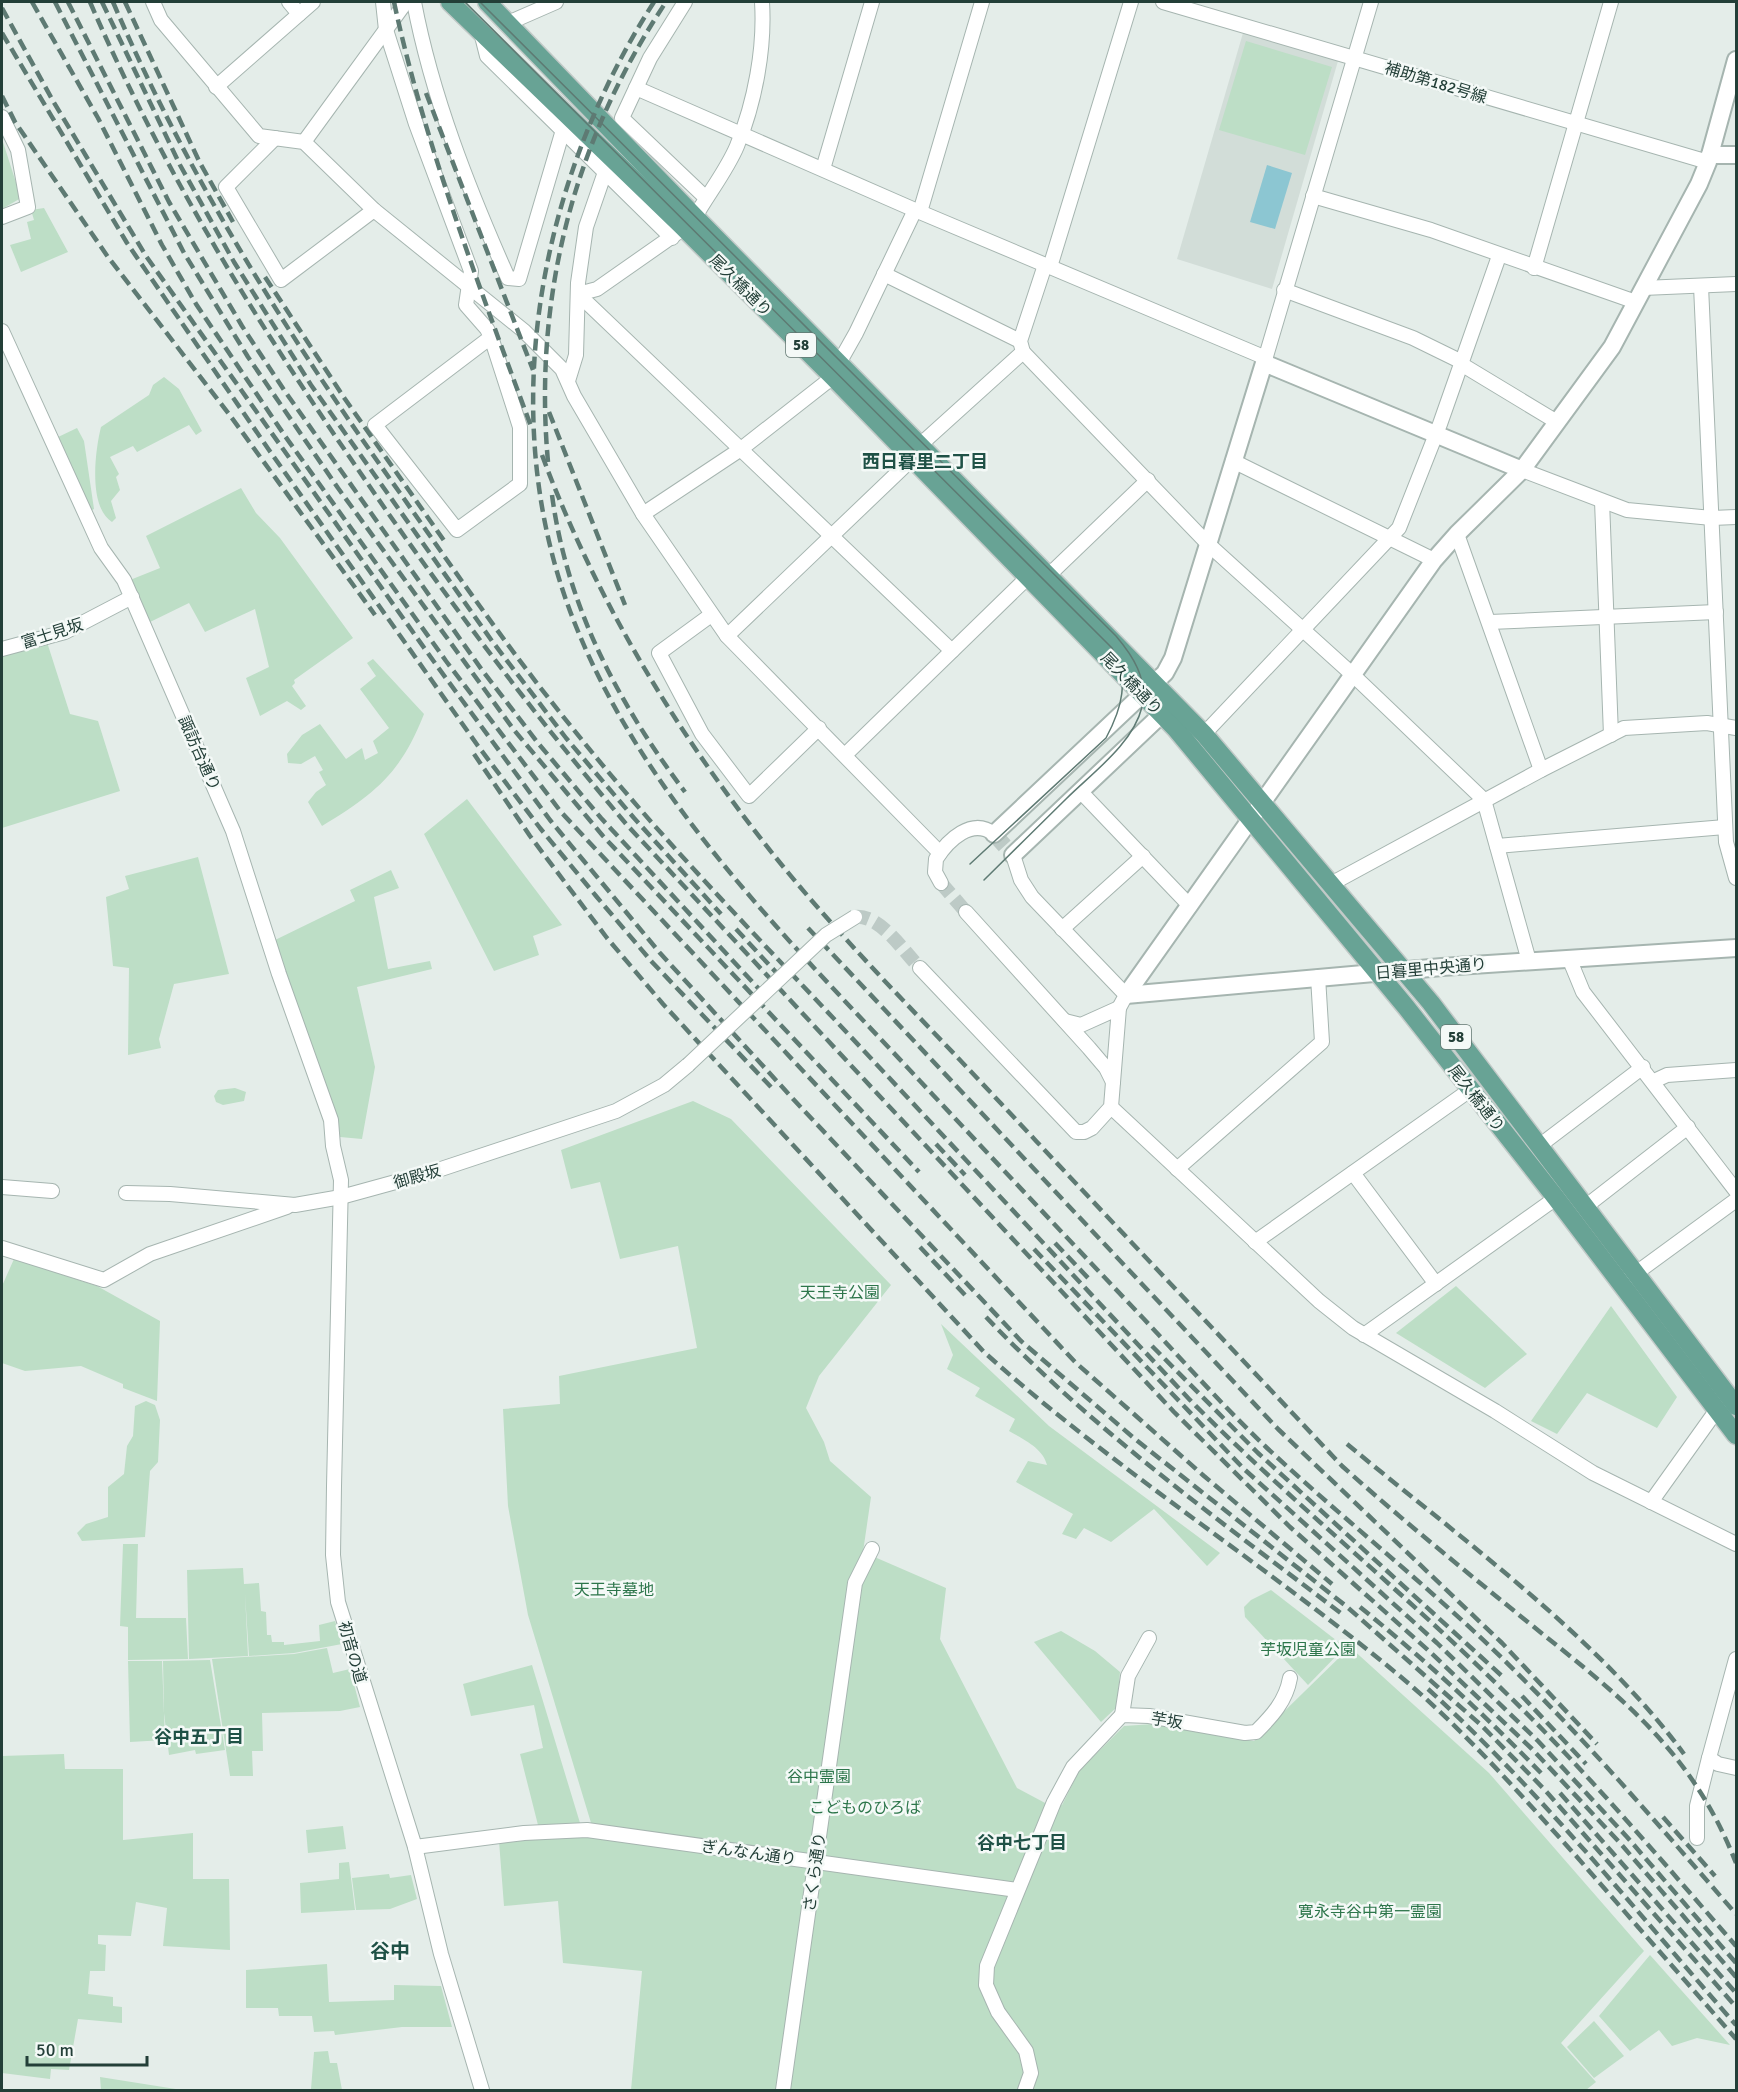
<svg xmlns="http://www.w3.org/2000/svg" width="1738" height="2092" font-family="Signika,'Noto Sans JP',sans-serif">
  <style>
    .built { fill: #d2ddd8 }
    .green { fill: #bddec6 }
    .water { fill: #8cc6d2 }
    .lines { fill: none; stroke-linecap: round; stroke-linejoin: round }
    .minor-tunnel { stroke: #bdcac6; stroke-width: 14; stroke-dasharray: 14 7; stroke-linecap: butt }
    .tertiary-tunnel { stroke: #bdcac6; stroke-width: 16; stroke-dasharray: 16 8; stroke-linecap: butt }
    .minor-casing { stroke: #a6b5b0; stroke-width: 16 }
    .tertiary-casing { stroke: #a6b5b0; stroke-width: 20 }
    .primary-casing { stroke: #c1c9c7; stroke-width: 21 }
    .minor { stroke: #fff; stroke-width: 14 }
    .tertiary { stroke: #fff; stroke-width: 16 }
    .primary { stroke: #68a395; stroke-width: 18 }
    .tram { stroke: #5e7a73; stroke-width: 1.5 }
    .rail { stroke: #5e7a73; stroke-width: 4.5; stroke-dasharray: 12 6; stroke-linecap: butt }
    .minor-bridge-casing { stroke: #a6b5b0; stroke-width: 16; stroke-linecap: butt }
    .minor-bridge { stroke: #fff; stroke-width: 14 }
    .labels { text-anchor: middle; stroke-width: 5; stroke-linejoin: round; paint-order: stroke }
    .shield { fill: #f4f9f7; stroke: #627771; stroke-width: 1.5 }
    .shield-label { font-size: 15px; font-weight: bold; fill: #233f38 }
    .street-label { font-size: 16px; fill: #233f38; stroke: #f4f9f7 }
    .park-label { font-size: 16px; fill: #2d764b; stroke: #f4f9f7 }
    .neighbourhood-label { font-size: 18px; font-weight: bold; fill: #1f5146; stroke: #f4f9f7 }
    .quarter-label { font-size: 20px; font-weight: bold; fill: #1f5146; stroke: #f4f9f7 }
  </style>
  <rect width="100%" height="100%" fill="#e4ede9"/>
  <polygon class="built" points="1243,33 1338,61 1272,289 1177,259"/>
  <g class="green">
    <polygon points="1246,41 1332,67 1305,155 1219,130"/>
    <polygon points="2,139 21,198 2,209"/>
    <polygon points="44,208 68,252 21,272 10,245 31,239 27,222 34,220 31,210"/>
    <path d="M164 377 179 389 202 431 196 435 189 425 137 452 133 446 110 457 119 474 116 477 120 490 111 501 116 518 112 522C88 507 95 451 101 427L149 395 153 385Z"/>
    <polygon points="77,428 84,441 94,509 90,511 56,438"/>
    <polygon points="241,488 256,513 280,538 353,638 294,680 295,683 292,686 306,706 301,710 287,701 260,716 246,678 269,667 255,609 205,632 189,603 148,623 130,580 160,568 146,536"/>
    <polygon points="46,639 70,714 98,721 120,791 2,828 2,653"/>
    <path d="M373 659 424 714C401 773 375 794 322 826L308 802 316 792 326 785 319 772 323 770 315 756 301 764 288 763 287 754 302 735 320 724 346 759 362 748 365 760 378 753 373 741 389 728 360 689 376 676 367 663Z"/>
    <polygon points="467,799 562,925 533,936 539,955 494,971 424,834"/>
    <polygon points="198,857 229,974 174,984 159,1039 161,1048 128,1055 129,968 113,966 106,897 129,889 125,876"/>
    <polygon points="391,870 399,888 374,897 388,969 430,961 432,969 357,987 375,1067 362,1139 340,1137 337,1119 273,941 355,901 350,890"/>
    <polygon points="235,1088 246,1092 244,1101 223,1105 216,1102 214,1096 218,1090"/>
    <polygon points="693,1101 731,1119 891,1285 819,1376 806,1408 824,1442 830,1461 871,1497 863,1552 946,1588 940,1639 1017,1788 1047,1804 1062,1805 1079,1771 1124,1726 1153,1724 1254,1741 1350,1647 1489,1773 1644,1951 1561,2043 1596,2082 1586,2090 631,2090 642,1971 563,1963 558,1901 504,1906 499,1841 595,1836 528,1615 508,1506 503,1409 560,1404 559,1376 697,1348 678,1246 620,1259 600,1182 571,1189 561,1150"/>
    <polygon points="14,1259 97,1286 160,1321 157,1401 123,1388 123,1384 81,1366 25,1371 2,1363 2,1286"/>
    <polygon points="1456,1286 1527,1354 1485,1388 1396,1333"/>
    <polygon points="1611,1306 1677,1397 1657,1428 1587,1393 1557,1434 1531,1421"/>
    <path d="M941 1324 1049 1426 1220 1553 1207 1566 1154 1509 1111 1542 1084 1528 1076 1539 1062 1534 1073 1514 1016 1482 1028 1461 1047 1465C1043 1448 1023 1439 1009 1431L1015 1419 975 1396 980 1388 947 1369 953 1355Z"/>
    <polygon points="146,1401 155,1405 160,1420 158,1462 150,1471 145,1537 82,1541 77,1533 86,1524 108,1517 108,1487 124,1474 127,1446 133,1436 135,1406"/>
    <polygon points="123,1544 138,1544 136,1618 186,1618 188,1659 128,1660 128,1627 120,1626"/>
    <polygon points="243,1568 244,1584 259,1583 261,1611 266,1612 267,1635 271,1635 272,1642 284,1642 284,1645 320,1641 319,1625 335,1621 342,1644 294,1653 249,1656 245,1594 248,1656 189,1659 187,1570"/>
    <polygon points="1271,1590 1345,1647 1308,1685 1245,1617 1244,1607 1251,1600"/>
    <polygon points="1061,1631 1095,1651 1120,1672 1117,1707 1101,1722 1034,1642"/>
    <polygon points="327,1648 333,1673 350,1669 360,1707 340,1711 262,1713 263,1751 252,1751 253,1776 230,1776 212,1659 294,1654"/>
    <polygon points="210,1660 225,1750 196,1754 195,1750 169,1755 164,1713 163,1661"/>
    <polygon points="128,1661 162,1661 165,1740 130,1742"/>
    <polygon points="532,1665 580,1823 538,1825 520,1754 543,1748 534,1705 471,1716 463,1684"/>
    <polygon points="64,1754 65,1769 123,1769 123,1840 193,1833 193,1879 229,1879 230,1950 163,1946 167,1908 136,1902 131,1936 98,1935 98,1944 106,1945 105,1971 90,1971 88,1994 113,1997 113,2006 122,2007 122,2023 78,2019 69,2070 51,2069 50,2079 2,2073 2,1756"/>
    <polygon points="343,1826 346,1849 308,1853 306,1830"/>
    <polygon points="349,1862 355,1910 301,1913 300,1883 339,1879 339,1863"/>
    <polygon points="389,1874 390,1878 411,1875 417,1899 390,1909 356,1910 352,1878"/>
    <polygon points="1650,1955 1730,2045 1697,2038 1672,2046 1659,2030 1630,2051 1599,2016"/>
    <polygon points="327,1964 329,2002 394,2000 394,1985 441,1986 452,2027 402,2027 335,2035 334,2031 314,2032 312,2016 279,2016 278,2008 246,2008 246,1970"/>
    <polygon points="1594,2021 1624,2056 1594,2078 1567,2047"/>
    <polygon points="328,2051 330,2063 337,2063 342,2090 311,2089 314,2052"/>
    <polygon points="100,2077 182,2090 101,2090"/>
  </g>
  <polygon class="water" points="1267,165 1292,173 1275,229 1250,222"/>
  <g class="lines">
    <g class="minor-tunnel">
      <polyline points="941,883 966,912"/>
      <path d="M855 917C880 914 904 952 920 968"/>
    </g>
    <polyline class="tertiary-tunnel" points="994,834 1013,855"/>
    <g class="minor-casing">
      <g id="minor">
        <polyline points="153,2 161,20 259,136 304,142 374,210 524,331 562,369 574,396 643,514 727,636 940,853"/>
        <polyline points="289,2 299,14"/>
        <polyline points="383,2 386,30 416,124 471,271 466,305 487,329 491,337 520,427 520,484 457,530 375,425 491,337"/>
        <path d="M414 2C432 97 469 190 508 278L519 279 563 130"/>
        <polyline points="685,2 650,58 622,118 706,198"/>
        <polyline points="1163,2 1708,162"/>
        <polyline points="508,23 556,2"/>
        <polyline points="481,32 487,56 672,238"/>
        <polyline points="216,87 313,2"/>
        <polyline points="636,88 915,210 1266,358"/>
        <polyline points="2,117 18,150 28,207 2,217"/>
        <polyline points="275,138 226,187 281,280 374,210"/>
        <polyline points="304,142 406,2"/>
        <polyline points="823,169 872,2"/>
        <polyline points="1313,196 1431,230 1636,302"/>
        <polyline points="920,212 982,2"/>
        <path d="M695 217C708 194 727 170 737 146 755 102 765 48 762 2"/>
        <polyline points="1050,267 1131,2"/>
        <polyline points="1534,268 1611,2"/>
        <polyline points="884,274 1020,341"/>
        <polyline points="1701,286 1726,842 1736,878"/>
        <polyline points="1643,288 1736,284"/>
        <polyline points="1284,290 1413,338 1462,362"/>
        <polyline points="578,294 952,651"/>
        <polyline points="578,294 597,289 677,233"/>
        <polyline points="2,331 101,548 124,580 233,831 279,974 331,1120 333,1146 341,1180 334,1486 333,1555 338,1602 415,1847 441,1954 482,2090"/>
        <polyline points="1023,352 1208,544 1353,675 1484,800 1529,961"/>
        <polyline points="839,363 856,333 915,210"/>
        <polyline points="1264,363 1371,2"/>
        <polyline points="1461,364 1557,422"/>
        <polyline points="568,381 576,355 578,283 586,227 605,172"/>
        <polyline points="920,445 1023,352 1020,341 1045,265"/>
        <polyline points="1233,461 1434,560"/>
        <polyline points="1522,470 1627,510 1712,518 1736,517"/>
        <polyline points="1602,501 1611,735"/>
        <polyline points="643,514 741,449 833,377"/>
        <polyline points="1457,534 1541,770"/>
        <polyline points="1049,575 1148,480"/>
        <polyline points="711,615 659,653 702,734 749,796 819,728"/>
        <polyline points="1490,622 1716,612"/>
        <polyline points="727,636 913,458"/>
        <polyline points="2,649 65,632 132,597"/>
        <polyline points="1204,734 1399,528 1440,424 1499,256"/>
        <polyline points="846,754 1028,577"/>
        <polyline points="1081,792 1190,906"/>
        <polyline points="1497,846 1725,827"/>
        <path d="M941 883 935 872 936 859C948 840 972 817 994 834"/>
        <polyline points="1329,885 1541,770 1624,728 1707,723 1736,728"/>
        <polyline points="966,912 1089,1048 1106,1068 1113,1082"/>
        <polyline points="1062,929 1143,856"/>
        <polyline points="1569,958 1583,992 1736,1191"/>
        <polyline points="920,968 1076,1132 1084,1132 1092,1128 1111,1107 1119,1008 1126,995 1032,897 1021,880 1013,855"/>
        <polyline points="1065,1021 1081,1025 1119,1008"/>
        <polyline points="1654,1081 1667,1075 1736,1070"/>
        <polyline points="1111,1107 1319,1301 1353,1328 1495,1411 1593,1473 1736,1544"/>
        <polyline points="1539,1146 1643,1067"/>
        <polyline points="1177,1169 1322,1042 1318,977"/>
        <polyline points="1353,1173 1436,1284"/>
        <polyline points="2,1187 52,1191"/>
        <polyline points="126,1193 170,1194 295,1205 341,1197 432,1172 616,1111 664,1085 688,1065"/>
        <polyline points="1585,1207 1688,1127"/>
        <polyline points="1255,1242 1470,1090"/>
        <polyline points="2,1248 104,1280 150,1254 287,1207"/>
        <polyline points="1628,1279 1736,1200"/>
        <polyline points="1364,1335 1556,1198"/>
        <polyline points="1651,1502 1721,1404"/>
        <polyline points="1736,1659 1709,1758 1718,1764 1736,1768"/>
        <polyline points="1122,1715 1128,1676 1149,1638"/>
        <polyline points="1697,1838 1697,1806 1709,1758"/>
        <polyline points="415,1847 524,1833 587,1830 1017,1890"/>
        <polyline points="783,2090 855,1583 872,1549"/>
        <path d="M1025 2090 1031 2073 1026 2051 998 2012 986 1985 987 1966 1054 1802 1073 1767 1122 1715 1149 1716 1245 1733 1256 1732C1272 1716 1286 1701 1290 1678"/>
      </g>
    </g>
    <g class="tertiary-casing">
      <g id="tertiary">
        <polyline points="1710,155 1736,155"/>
        <polyline points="994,834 1165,673 1173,658 1264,363 1522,470"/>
        <polyline points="1013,855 1162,714 1160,701"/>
        <polyline points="1126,995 1434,560 1457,534 1522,470 1612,347 1699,184 1708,162 1736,60"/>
        <polyline points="1126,995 1442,967 1736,948"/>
      </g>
    </g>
    <g class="primary-casing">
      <g id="primary">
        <polyline points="450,2 682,226 833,377 1176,729 1406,1007 1556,1198 1736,1435"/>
        <polyline points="487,2 698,220 1204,734 1431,1003 1736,1406"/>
      </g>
    </g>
    <use href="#minor" class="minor"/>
    <use href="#tertiary" class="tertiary"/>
    <use href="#primary" class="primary"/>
    <g class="tram">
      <path d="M465 2 1112 648C1130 680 1122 708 1106 738L970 864"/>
      <path d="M480 2 1116 636C1133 656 1148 679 1142 707 1133 744 1092 773 1066 799 1039 826 1011 853 984 880"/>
    </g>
    <g class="rail">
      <polyline points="32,2 98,118 162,245 196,304 285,436 446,661 561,812 1075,1362 1204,1476 1332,1584"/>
      <polyline points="55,2 184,253 248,357 338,488 514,730 603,836 919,1172"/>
      <polyline points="68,2 169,202 242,326 284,390 482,670 538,743 601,818 759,989"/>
      <path d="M90 2C162 168 253 317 355 465 440 590 530 710 627 825L1174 1412 1290 1527 1429 1651 1532 1749 1620 1843 1736 1977"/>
      <polyline points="102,2 180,165 234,262 311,385 492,641 566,738 634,818 721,914"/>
      <path d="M113 2C188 177 289 338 400 493 456 573 512 654 574 730 655 832 747 926 836 1021 954 1147 1071 1273 1189 1399 1291 1502 1405 1593 1508 1695 1589 1774 1662 1861 1736 1946"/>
      <polyline points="125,2 199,161 233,222"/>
      <path d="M394 2C425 146 481 291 532 429"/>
      <path d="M654 2C540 179 495 410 570 611 640 797 788 939 920 1081 994 1160 1068 1239 1143 1318 1184 1362 1224 1407 1267 1448 1353 1528 1445 1599 1526 1682 1600 1756 1668 1836 1736 1914"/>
      <polyline points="2,8 53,101 146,256 437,666 550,820 660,953 795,1101 1021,1341 1135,1439 1346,1606 1481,1725 1545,1790 1736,2007"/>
      <polyline points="2,33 127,243 269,450 478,746 540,828 596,896 652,962 771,1087"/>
      <polyline points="426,93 533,370"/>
      <polyline points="2,96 15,122 108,257 229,414 375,615"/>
      <polyline points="265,277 345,399 445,542"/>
      <polyline points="549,412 625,605"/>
      <path d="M542 455C597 603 682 742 781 864 847 945 922 1019 993 1095 1109 1219 1226 1342 1342 1466 1401 1519 1463 1569 1524 1619 1617 1694 1691 1748 1736 1863"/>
      <path d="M548 462C533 297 574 140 666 2"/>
      <path d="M552 495C567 607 618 703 685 792"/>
      <path d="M474 754 530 836 607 938 663 1004 984 1352C1115 1470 1265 1564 1401 1677 1465 1731 1521 1795 1577 1857 1630 1918 1683 1978 1736 2039"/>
      <polyline points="808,928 1278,1429 1502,1643 1597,1744"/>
      <polyline points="736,929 785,982"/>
      <polyline points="936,1144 965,1175"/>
      <polyline points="1055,1243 1090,1280"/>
      <polyline points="920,1247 965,1295"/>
      <polyline points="1034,1249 1244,1469 1437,1643 1538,1741 1627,1837 1736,1963"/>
      <path d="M986 1317C1092 1429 1220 1521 1342 1614"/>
      <polyline points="1152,1346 1258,1453 1503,1677"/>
      <path d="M1347 1444C1460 1538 1597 1636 1684 1754"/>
      <path d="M1360 1607C1424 1659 1484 1714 1541 1773"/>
      <path d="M1428 1689C1541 1792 1636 1911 1736 2025"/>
      <polyline points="1522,1696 1586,1764"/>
      <polyline points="1560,1793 1736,1993"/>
      <polyline points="1663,1817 1715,1876"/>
    </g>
    <g class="minor-bridge-casing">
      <polyline id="minor-bridge" points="688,1065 826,935 855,917"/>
    </g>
    <use href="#minor-bridge" class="minor-bridge"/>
  </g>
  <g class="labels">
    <g class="shield">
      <rect x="786" y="333" width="30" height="24" rx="4.5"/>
      <rect x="1441" y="1025" width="30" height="24" rx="4.5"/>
    </g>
    <g class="shield-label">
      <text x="801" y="350">58</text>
      <text x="1456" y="1042">58</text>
    </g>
    <g class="street-label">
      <text transform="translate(1436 82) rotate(17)" y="6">補助第182号線</text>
      <text transform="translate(741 285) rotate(45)" y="6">尾久橋通り</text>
      <text transform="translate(52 633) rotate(-18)" y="6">富士見坂</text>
      <text transform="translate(1132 683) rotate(46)" y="6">尾久橋通り</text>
      <text transform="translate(200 753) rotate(66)" y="6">諏訪台通り</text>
      <text transform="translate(1431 968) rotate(-5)" y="6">日暮里中央通り</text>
      <text transform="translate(1477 1098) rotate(52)" y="6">尾久橋通り</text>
      <text transform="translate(417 1176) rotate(-16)" y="6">御殿坂</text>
      <text transform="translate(353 1652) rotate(74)" y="6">初音の道</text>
      <text transform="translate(1167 1720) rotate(9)" y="6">芋坂</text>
      <text transform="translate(749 1852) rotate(8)" y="6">ぎんなん通り</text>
      <text transform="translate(814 1872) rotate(-82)" y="6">さくら通り</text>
    </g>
    <g class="park-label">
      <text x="840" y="1298">天王寺公園</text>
      <text x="614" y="1595">天王寺墓地</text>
      <text x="1308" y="1655">芋坂児童公園</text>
      <text x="819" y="1782">谷中霊園</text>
      <text x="865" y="1813">こどものひろば</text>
      <text x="1370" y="1917">寛永寺谷中第一霊園</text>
    </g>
    <g class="neighbourhood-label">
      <text x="925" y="468">西日暮里二丁目</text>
      <text x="199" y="1743">谷中五丁目</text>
      <text x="1022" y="1849">谷中七丁目</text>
    </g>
    <g class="quarter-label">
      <text x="390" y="1958">谷中</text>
    </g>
  </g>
  <rect width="1738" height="2092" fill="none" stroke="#233f38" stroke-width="6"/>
  <path d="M27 2056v9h120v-9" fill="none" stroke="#233f38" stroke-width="3"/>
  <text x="36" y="2056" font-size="18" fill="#233f38" stroke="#f4f9f7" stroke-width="4.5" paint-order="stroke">50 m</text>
</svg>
